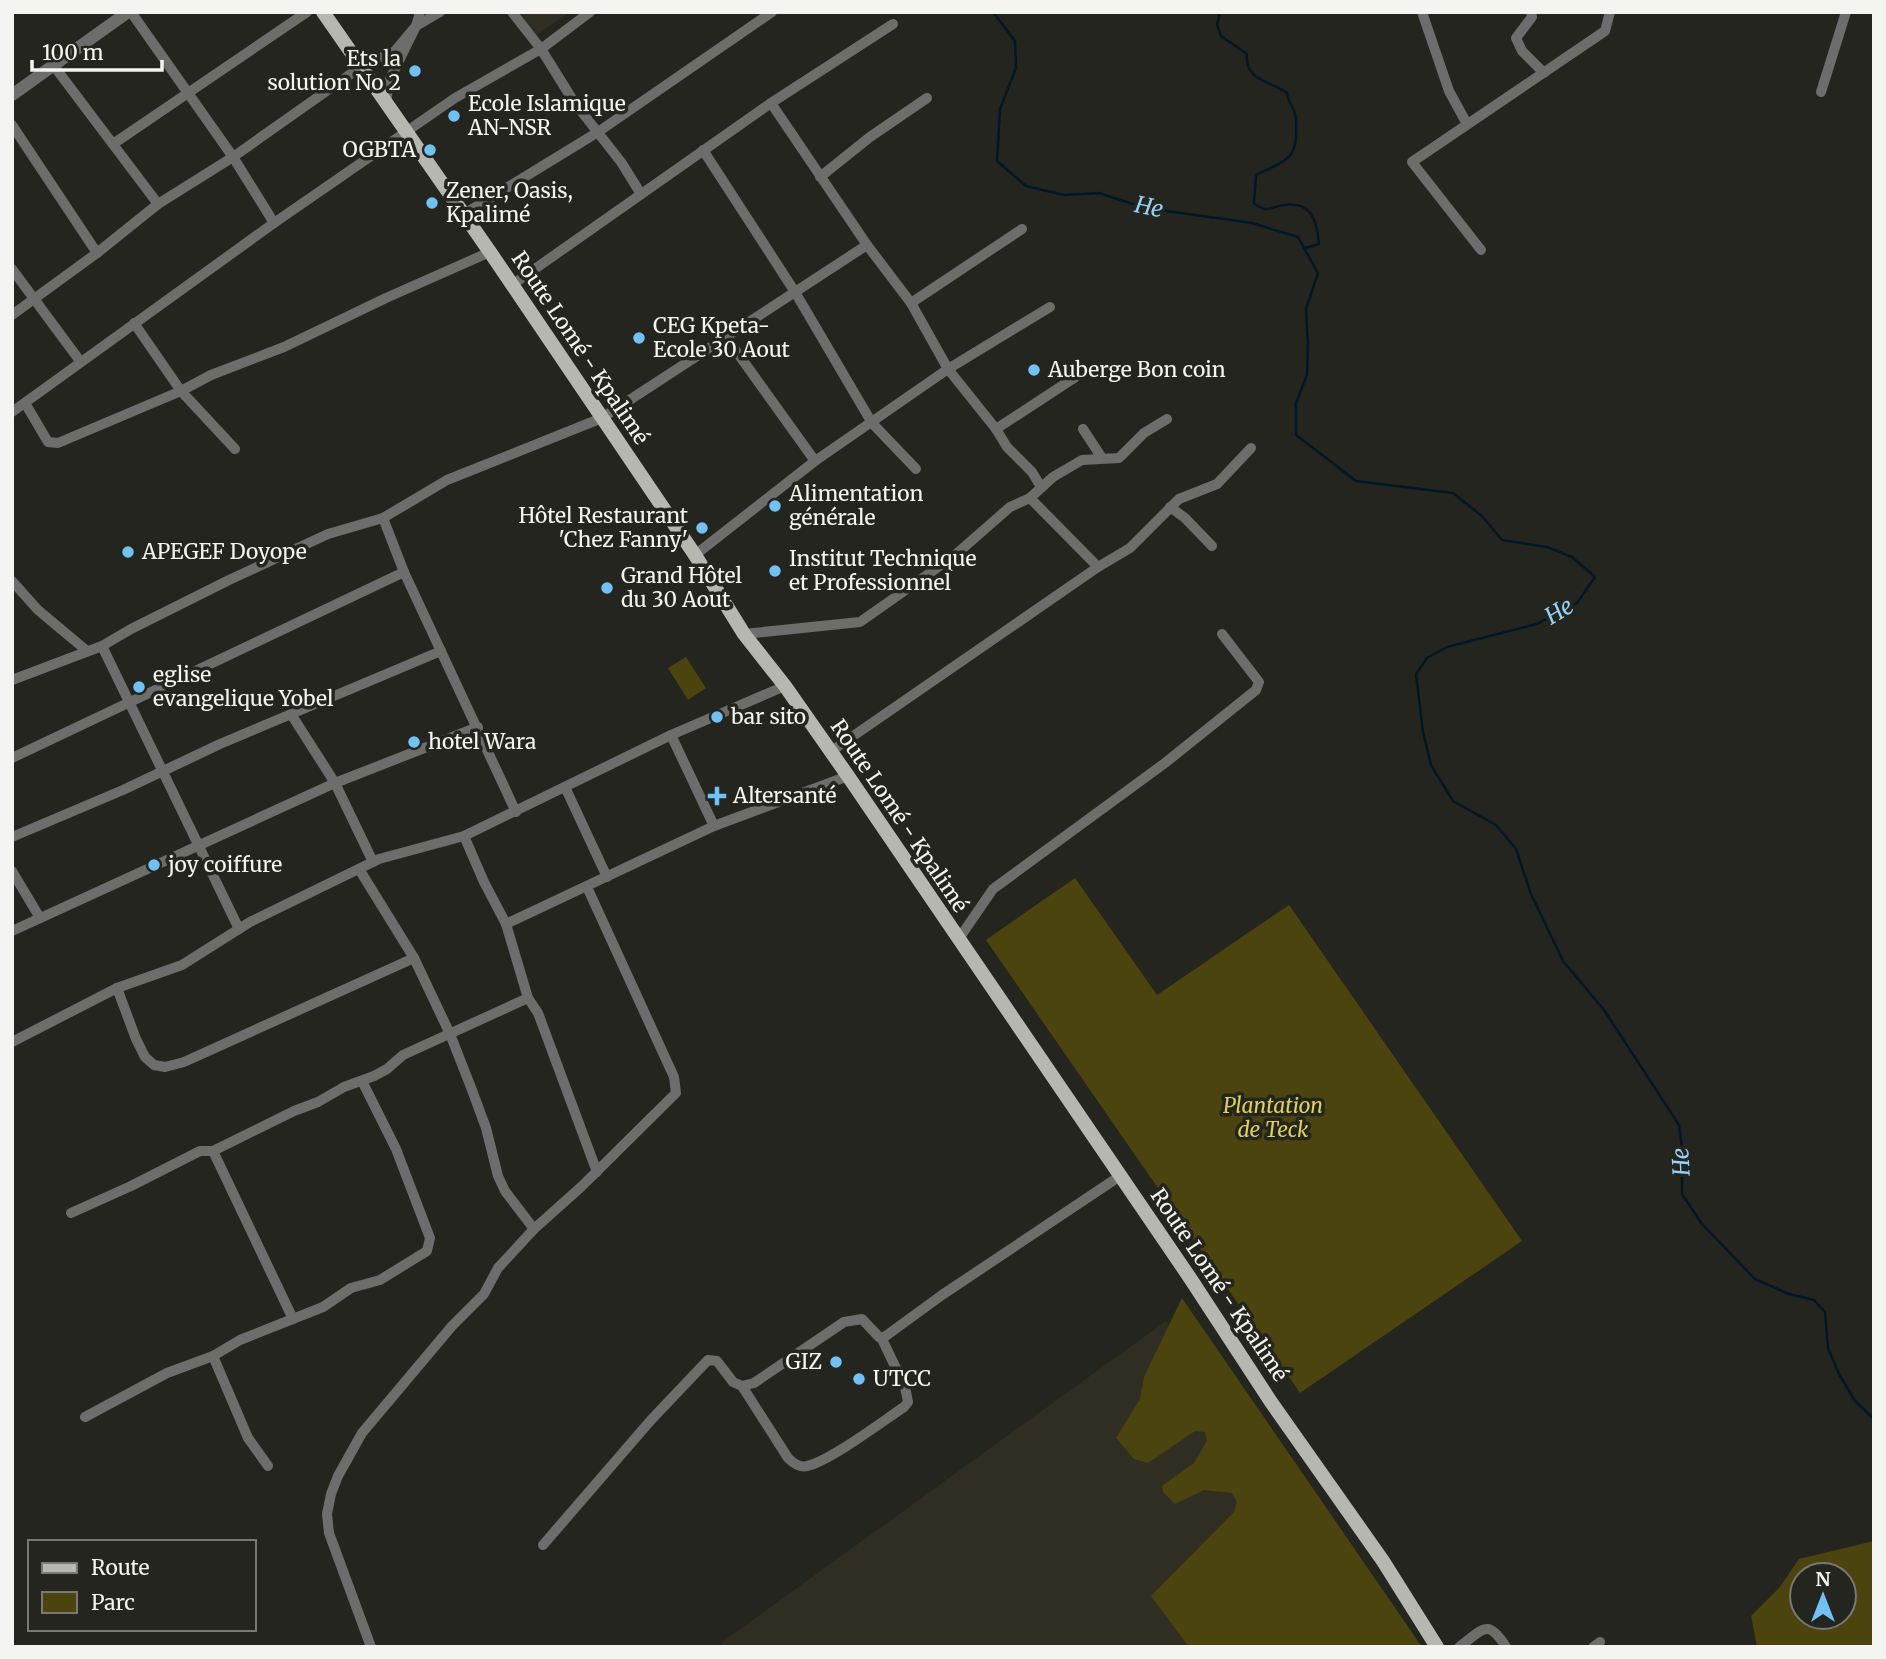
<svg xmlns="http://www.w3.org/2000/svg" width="1886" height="1659" font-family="Merriweather,serif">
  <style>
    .built { fill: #302e23 }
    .green { fill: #4b440e; fill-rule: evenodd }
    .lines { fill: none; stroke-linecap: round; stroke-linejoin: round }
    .stream { stroke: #001726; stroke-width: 2.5 }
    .minor { stroke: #6d6d6b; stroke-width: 10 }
    .tertiary { stroke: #6d6d6b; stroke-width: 12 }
    .primary { stroke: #b7b7b1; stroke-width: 14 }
    .poi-dot { fill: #72c1f5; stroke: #252520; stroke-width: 2.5 }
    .labels { text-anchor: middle; stroke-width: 7; stroke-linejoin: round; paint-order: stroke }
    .poi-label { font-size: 21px; fill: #f4f4f1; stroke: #252520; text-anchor: start }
    .street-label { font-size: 21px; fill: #f4f4f1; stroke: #252520 }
    .park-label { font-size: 21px; font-style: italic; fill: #e0d159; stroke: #252520 }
    .water-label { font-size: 23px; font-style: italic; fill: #95d2fb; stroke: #252520 }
  </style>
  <rect width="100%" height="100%" fill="#252520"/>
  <g class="built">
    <polygon points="519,12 570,12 535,36"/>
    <polygon points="1166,1321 1397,1647 723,1647 721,1643"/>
  </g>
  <g class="green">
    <polygon points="686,657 706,688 688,700 668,668"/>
    <polygon points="1075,878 1157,995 1289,905 1522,1241 1300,1393 986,940"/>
    <polygon points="1182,1298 1422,1647 1189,1647 1151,1596 1234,1512 1237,1502 1232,1493 1204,1490 1175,1504 1163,1492 1162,1486 1194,1463 1207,1441 1205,1432 1195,1431 1148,1463 1134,1459 1116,1438 1140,1399 1144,1377"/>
    <path d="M1874 1541V1647H1757L1751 1616 1779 1588 1799 1559ZM1802 1575H1844V1617H1802Z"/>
  </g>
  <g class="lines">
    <g class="stream">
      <polyline points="993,12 1015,41 1016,68 1000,109 997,161 1026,186 1064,195 1099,193 1145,208 1252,223 1298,237 1318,273 1306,309 1308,348 1307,375 1296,403 1296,435 1356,481 1453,493 1482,516 1502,540 1547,547 1572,557 1595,577 1577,603 1537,624 1447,647 1427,658 1416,674 1423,732 1431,765 1453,801 1496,825 1516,849 1531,894 1563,961 1604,1010 1679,1125 1682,1148 1682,1194 1702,1224 1755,1279 1789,1294 1814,1300 1825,1312 1828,1348 1839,1374 1855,1401 1874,1419"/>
      <path d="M1220 12 1217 25 1221 36 1247 54C1244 81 1272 81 1287 93 1288 103 1296 110 1296 119 1299 160 1288 159 1256 175L1254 203C1267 214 1270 207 1284 205 1312 201 1317 221 1319 244L1305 248"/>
    </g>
    <g class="minor">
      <polyline points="131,12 233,157 274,223"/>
      <polyline points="512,12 541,49 574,102 621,162 641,194"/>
      <polyline points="1422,12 1449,91 1467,124"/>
      <polyline points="1531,12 1532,17 1516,38 1522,51 1544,73"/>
      <polyline points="54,66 158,204"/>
      <polyline points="1821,92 1846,12"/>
      <polyline points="386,103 389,81 416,26 440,12"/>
      <polyline points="12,125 97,253"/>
      <polyline points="113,144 307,12"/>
      <polyline points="703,150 795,292 872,423 916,469"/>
      <polyline points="820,177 870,137 927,98"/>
      <polyline points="464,214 598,132 772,12"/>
      <polyline points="1481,250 1412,162 1605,31 1610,12"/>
      <polyline points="12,269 80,361"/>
      <polyline points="512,285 771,103 893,24"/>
      <polyline points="911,303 1022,229"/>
      <polyline points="12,315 97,253 158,204 233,157 362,66 395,51 416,26 420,12"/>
      <polyline points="134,323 181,391 235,449"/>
      <polyline points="726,337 815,461"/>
      <polyline points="25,403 48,442 58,443 181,391 211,375 284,347 386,298 490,252"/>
      <polyline points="12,412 274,223 455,98 541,49 590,12"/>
      <polyline points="996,429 1077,376"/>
      <polyline points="1083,429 1102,458"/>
      <polyline points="1041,487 1032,472 1007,447 996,429 948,369 1050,307"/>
      <polyline points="1030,498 1098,567 1130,548 1179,499 1217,484 1251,448"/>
      <polyline points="1170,507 1185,518 1212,546"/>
      <polyline points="383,518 404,572 516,812"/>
      <polyline points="695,555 815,461 948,369 911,303 867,245 771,103"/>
      <polyline points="12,581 38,610 87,651"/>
      <polyline points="744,634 860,622 954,556 1010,507 1030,498 1053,477 1082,460 1119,458 1144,433 1167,419"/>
      <polyline points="102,646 239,929"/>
      <polyline points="12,680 102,646 131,629 229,580 328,534 383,518 447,480 602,418 867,245"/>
      <polyline points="291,714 335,783 373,862"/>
      <polyline points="671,735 714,826"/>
      <polyline points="830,752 1098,567"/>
      <polyline points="12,758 404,572"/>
      <polyline points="565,787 607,877"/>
      <polyline points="464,836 484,882 506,924 528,998 538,1013 597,1172"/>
      <polyline points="12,837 123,790 220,744 441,651"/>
      <polyline points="12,871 40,918"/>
      <polyline points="506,924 714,826 848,776"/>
      <polyline points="12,931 335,783 478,727"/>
      <polyline points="958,940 993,889 1165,763 1256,690 1259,682 1222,634"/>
      <polyline points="414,958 450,1034 472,1090 486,1128 498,1176 505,1191 534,1229"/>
      <polyline points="117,988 136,1039 145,1057 154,1065 165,1067 184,1062 414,958 359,869"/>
      <polyline points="12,1042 117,988 182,965 250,922 379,859 464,836 671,735 785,686"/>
      <polyline points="213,1151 293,1319"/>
      <polyline points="71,1213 131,1186 200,1151 213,1151 294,1111 318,1102 344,1087 374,1076 387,1069 403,1055 528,998"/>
      <polyline points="213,1356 248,1438 268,1466"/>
      <path d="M742 1386 788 1458C793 1463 799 1468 807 1466 830 1461 883 1421 904 1407L908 1402 905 1387 881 1337"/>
      <polyline points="85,1417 167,1373 213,1356 240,1340 323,1307 351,1288 380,1280 427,1251 430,1238 396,1149 362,1081"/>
      <polyline points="543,1545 651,1420 708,1360 717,1361 733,1382 742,1386 754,1383 844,1322 862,1319 879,1337 883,1338 942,1295 1120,1176"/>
      <polyline points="371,1647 329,1533 327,1514 331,1494 338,1476 362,1433 452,1326 484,1294 498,1268 534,1229 581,1187 676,1093 674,1077 587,887"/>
      <path d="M1459 1647C1483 1630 1487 1617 1506 1647"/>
      <polyline points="1593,1647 1600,1642"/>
    </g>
    <polyline class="tertiary" points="12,95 128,12"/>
    <polyline class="primary" points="323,12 490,252 695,555 744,634 785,686 848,776 1190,1278 1271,1402 1383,1561 1437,1647"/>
  </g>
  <g class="poi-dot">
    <circle cx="415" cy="71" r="7"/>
    <circle cx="454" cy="116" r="7"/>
    <circle cx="430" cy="150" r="7"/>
    <circle cx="432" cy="203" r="7"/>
    <circle cx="639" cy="338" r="7"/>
    <circle cx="1034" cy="370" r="7"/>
    <circle cx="775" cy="506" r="7"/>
    <circle cx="702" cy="528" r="7"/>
    <circle cx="128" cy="552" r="7"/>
    <circle cx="775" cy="571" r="7"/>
    <circle cx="607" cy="588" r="7"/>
    <circle cx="139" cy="687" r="7"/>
    <circle cx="717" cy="717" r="7"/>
    <circle cx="414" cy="742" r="7"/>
    <path d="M713.5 785.5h7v7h7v7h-7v7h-7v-7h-7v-7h7z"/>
    <circle cx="154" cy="865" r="7"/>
    <circle cx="836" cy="1362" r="7"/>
    <circle cx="859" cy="1379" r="7"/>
  </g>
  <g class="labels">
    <g class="poi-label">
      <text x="401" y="66" text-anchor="end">Ets la<tspan x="401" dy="24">solution No 2</tspan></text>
      <text x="468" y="111">Ecole Islamique<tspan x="468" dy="24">AN-NSR</tspan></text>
      <text x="416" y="157" text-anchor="end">OGBTA</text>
      <text x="446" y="198">Zener, Oasis,<tspan x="446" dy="24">Kpalimé</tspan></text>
      <text x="653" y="333">CEG Kpeta-<tspan x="653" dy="24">Ecole 30 Aout</tspan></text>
      <text x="1048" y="377">Auberge Bon coin</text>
      <text x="789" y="501">Alimentation<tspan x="789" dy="24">générale</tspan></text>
      <text x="688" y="523" text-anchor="end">Hôtel Restaurant<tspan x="688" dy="24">'Chez Fanny'</tspan></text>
      <text x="142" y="559">APEGEF Doyope</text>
      <text x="789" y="566">Institut Technique<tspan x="789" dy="24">et Professionnel</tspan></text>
      <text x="621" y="583">Grand Hôtel<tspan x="621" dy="24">du 30 Aout</tspan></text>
      <text x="153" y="682">eglise<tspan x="153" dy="24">evangelique Yobel</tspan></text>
      <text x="731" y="724">bar sito</text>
      <text x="428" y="749">hotel Wara</text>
      <text x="733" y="803">Altersanté</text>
      <text x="168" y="872">joy coiffure</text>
      <text x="822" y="1369" text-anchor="end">GIZ</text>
      <text x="873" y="1386">UTCC</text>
    </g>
    <g class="street-label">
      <text transform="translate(580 348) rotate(56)" y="7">Route Lomé - Kpalimé</text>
      <text transform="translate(899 816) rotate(56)" y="7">Route Lomé - Kpalimé</text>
      <text transform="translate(1219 1285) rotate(56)" y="7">Route Lomé - Kpalimé</text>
    </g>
    <g class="park-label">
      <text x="1273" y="1113">Plantation<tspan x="1273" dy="24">de Teck</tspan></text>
    </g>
    <g class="water-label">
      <text transform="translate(1149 207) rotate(12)" y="8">He</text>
      <text transform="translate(1559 611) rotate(-31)" y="8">He</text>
      <text transform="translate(1681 1162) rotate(-93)" y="8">He</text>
    </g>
  </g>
  <rect width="1886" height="1659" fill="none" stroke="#f4f4f1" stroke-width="28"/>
  <rect x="28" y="1540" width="228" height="91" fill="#252520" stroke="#787874" stroke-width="2"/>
  <rect x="42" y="1563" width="35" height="10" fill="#b7b7b1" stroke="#787874" stroke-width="2"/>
  <text x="91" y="1575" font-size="21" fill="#f4f4f1">Route</text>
  <rect x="42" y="1592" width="35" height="21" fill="#4b440e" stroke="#787874" stroke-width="2"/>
  <text x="91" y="1610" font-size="21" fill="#f4f4f1">Parc</text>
  <g transform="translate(1823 1596)"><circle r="33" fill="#252520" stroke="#787874" stroke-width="2"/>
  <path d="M0-5L12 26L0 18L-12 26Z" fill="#72c1f5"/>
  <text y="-10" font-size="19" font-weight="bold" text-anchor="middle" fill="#f4f4f1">N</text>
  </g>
  <path d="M32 60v10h130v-10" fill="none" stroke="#f4f4f1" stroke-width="3.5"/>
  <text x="42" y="60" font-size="21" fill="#f4f4f1" stroke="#252520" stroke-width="5" paint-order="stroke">100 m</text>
</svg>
